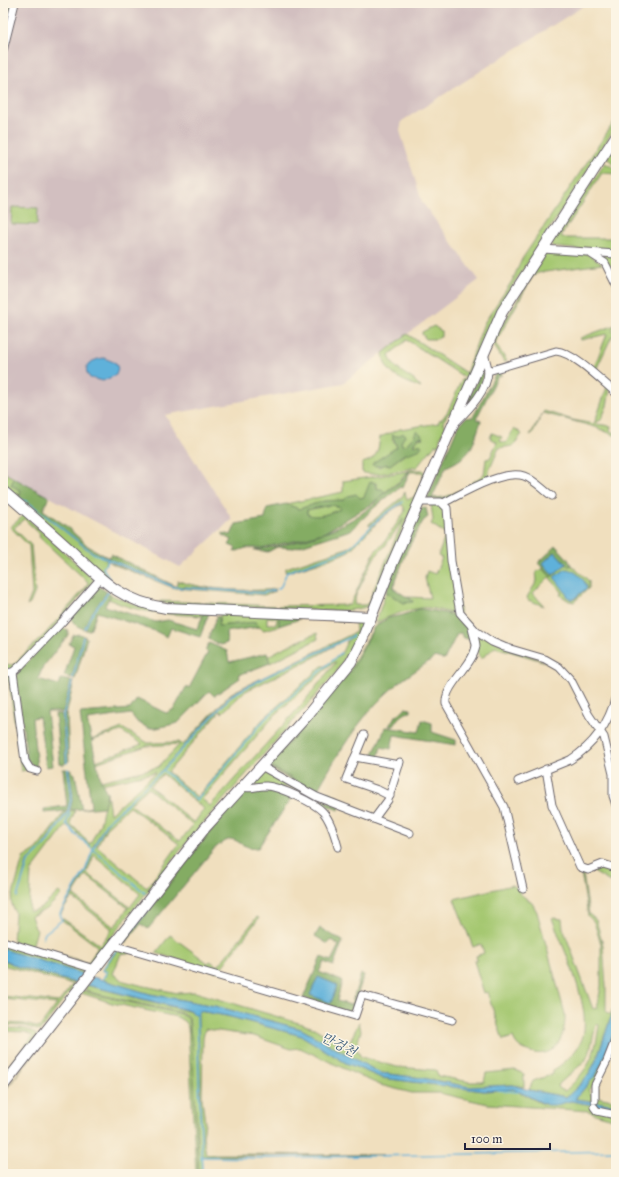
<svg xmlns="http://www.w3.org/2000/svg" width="619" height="1177" font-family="'IM FELL Great Primer','Noto Serif KR',serif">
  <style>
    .industrial { fill: #d2bfc0 }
    .green { fill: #a5c871; stroke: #647556; fill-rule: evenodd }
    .forest { fill: #84ac63; stroke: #53674f; fill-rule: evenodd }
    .water { fill: #5fb1da; stroke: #406a8a }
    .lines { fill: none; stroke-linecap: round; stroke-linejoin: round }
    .stream { stroke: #5fb1da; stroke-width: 1.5 }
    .street-casing { stroke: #6a6469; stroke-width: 9 }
    .secondary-casing { stroke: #6a6469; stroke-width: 12 }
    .street { stroke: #fff; stroke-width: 7 }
    .secondary { stroke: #fff; stroke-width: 10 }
    .labels { text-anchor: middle; stroke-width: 3; stroke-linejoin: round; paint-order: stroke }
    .water-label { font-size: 13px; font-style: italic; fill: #3a5b7b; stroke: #fcf5e5 }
  </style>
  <rect width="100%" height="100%" fill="#fcf5e5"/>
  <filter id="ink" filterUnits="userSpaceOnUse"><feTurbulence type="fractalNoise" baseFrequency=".025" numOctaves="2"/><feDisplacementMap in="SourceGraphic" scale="8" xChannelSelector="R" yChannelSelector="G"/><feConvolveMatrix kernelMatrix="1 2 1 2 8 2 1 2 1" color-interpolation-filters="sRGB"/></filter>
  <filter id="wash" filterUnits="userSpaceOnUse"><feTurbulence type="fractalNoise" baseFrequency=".012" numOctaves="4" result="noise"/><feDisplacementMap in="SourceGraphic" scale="16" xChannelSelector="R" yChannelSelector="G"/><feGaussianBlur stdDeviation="0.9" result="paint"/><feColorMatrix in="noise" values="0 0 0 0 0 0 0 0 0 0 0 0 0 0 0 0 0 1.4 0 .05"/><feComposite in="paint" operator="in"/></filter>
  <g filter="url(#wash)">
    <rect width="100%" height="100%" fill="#f0dfbe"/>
    <polygon class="industrial" points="19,3 588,3 402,121 400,131 422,202 479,280 343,383 165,415 232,519 180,567 3,472 3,66"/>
    <g class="green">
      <polygon points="10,3 13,3 3,42 3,13"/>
      <path d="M616 119V126L502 302 482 340 467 379 407 340 389 355C395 374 411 373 421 388 402 380 384 375 383 353L407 334 466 373 484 323 512 281 522 259Z"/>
      <polygon points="616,144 616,166 607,158"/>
      <polygon points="605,163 616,169 616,174 602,173 561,236 565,238 616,238 616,253 553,247 551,244"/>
      <polygon points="12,207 38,208 37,225 11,224"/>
      <polygon points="3,223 5,223 3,309"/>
      <polygon points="547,251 588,254 602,264 538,273 533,276 495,343 507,361 504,362 492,342"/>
      <polygon points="613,255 616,259 616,271 601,256"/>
      <polygon points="615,325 612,331 616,332 616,337 612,336 595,372 593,370 607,334 581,340 580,338"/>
      <polygon points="434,326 441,331 441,337 435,339 426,339 422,334 422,332"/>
      <path d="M462 379 466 381 453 412 448 414 443 422 446 426 440 438 439 445H435L417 467C405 469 372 478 362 472V463C378 459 378 450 380 437L400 429 433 424 438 423 440 419 441 420 448 411ZM397 436 405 437 402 440 401 444 405 446 414 436 424 438 417 439 414 446 420 444 390 465 386 464 378 467 373 463 397 447 392 439Z"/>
      <polygon points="607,387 610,390 607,406 601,420 597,422 596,424 611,426 610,431 616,433 616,436 595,427 543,413 533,433 530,435 544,411 573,420 594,424"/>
      <polygon points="514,428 522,434 513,446 499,448 489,471 489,479 445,500 445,497 465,488 484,474 486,459 490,458 497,442 490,438 492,433 502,437 500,441 506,443"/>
      <path d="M409 470H423L426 475 370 605C353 615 299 609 278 608V606L350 605 375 551 383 544 405 511 403 505C391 505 360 541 350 550 341 557 299 568 286 573L347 550 370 527 403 502H400L369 526V524L401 498 405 492 407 500 414 497 424 474 421 472H408ZM404 518 368 603 365 605H354L356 595 374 558 386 545Z"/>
      <path d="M408 471 401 480 385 492 378 489 376 483 371 482 364 497 360 498 356 494 348 496 344 500 324 501 299 509 286 504 343 492V481C365 478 386 475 408 471Z"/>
      <polygon points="3,472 14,478 11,485 21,491 19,498 3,484"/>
      <polygon points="3,485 18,499 28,502 88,550 107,560 103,569 110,581 3,487"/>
      <path d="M431 504 444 506 460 614C449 614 439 609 429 608 418 606 384 617 375 624L386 592 404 603 413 601 408 597 430 598 425 578 427 571 435 574 442 558 438 556 446 534 431 524 433 520Z"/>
      <path d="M330 505 340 507V509C330 513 317 519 307 515V510Z"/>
      <polygon points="23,516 25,516 94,580 47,636 12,669 3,670 3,664 13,665 46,633 86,587 88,582 39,537 40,534 24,519 14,528 31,545 35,592 30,604 27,606 32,593 29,546 10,527"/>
      <polygon points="353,544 347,550 285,572 286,568 347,548"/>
      <polygon points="108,561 174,587 174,588 115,565"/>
      <path d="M566 564 569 567 571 565 589 581V588L574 602 569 601 560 595 562 592 549 577 533 593 544 606 528 600 527 597 537 581 536 572 543 569 551 577ZM587 587 574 600 567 594Z"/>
      <path d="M178 581C207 590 246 592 276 589L262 592 176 586Z"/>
      <polygon points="175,587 262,593 276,591 264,595 175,588"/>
      <path d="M111 595 139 606 204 613 202 616C171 614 138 614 109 599Z"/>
      <polygon points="161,601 275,606 275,608 173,605 159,602"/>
      <path d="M221 613 279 615V626L264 630 259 627 256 622 218 626ZM267 617 277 618 276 624H267Z"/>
      <path d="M315 618 361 621 362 628 357 638 335 674 194 833 90 964 50 952 48 948 65 956 88 963 98 947 62 920V918L100 945 112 929 72 897 60 915 86 871 93 850 111 864 93 849 107 823 163 770 233 695 268 676 339 643 315 657 244 692 222 713 220 711 168 772 197 797 263 719 322 666H325L341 654 347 641 353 636 264 677 231 694 162 770 106 823 92 848 67 823 70 812 66 823 69 827 66 826 31 872 29 911C41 913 50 898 59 892L62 894 47 909 31 916 35 928 37 930 32 947 13 942 15 913 11 901 23 858 37 849 65 811H67L40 850 27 861 17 898 28 862 45 845 70 810 75 811 70 823 90 844 100 824 107 793 110 814 156 772 102 784 101 781 158 767 180 744 146 746 96 763V761L142 744 121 731 91 741V740L122 728 148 743 179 742 183 745 230 694 235 691 356 632 355 622ZM336 662 303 703 210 806 202 799 275 715 333 663ZM163 774 204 809 194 823 150 786ZM148 788 193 825 180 841 130 804ZM129 806 179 844 147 888 97 846 107 827ZM94 855 140 894 130 907 87 873ZM86 875 128 908 114 927 73 895Z"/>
      <polygon points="374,627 351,671 270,765 272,768 313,792 345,806 312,793 271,769 268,765 346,675"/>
      <polygon points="317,633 318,639 270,663 268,656 283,648"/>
      <polygon points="476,633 546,662 495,647 481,659 478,651"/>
      <polygon points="3,675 12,676 27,770 21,771 9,681 3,679"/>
      <polygon points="264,770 298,789 297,791 286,786 284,789 248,785"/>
      <polygon points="247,789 220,820 155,902 153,899 206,833"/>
      <path d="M601 865 616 869 614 880 611 879 610 882 592 871 583 874 589 914 596 920 603 945 606 986V1011L610 1015 616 1003V1006C597 1045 603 1069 566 1097L529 1090 533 1081 553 1074V1070C564 1064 580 1049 583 1036 591 1004 563 949 552 918L562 919 563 928 593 1009 597 1008 601 986V944L594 922 588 916 581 872ZM596 1024 599 1025C594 1059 590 1067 565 1091L560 1089 558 1086 560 1083 585 1061 590 1051Z"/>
      <path d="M512 885 521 890 519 893 532 903 537 912 565 1014C566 1036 555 1062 528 1051 520 1048 516 1045 513 1037L503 1040 487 992 484 993 474 961 477 960 476 956 484 953 481 944 473 947 454 899Z"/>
      <polygon points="257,917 259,918 218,972 156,953 170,935 208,963 210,961 218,966"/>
      <polygon points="3,943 87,968 83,974 3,949"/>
      <polygon points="119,948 134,952 121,954 113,974 124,981 140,985 177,993 195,992 302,1024 314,1028 347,1048 359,1022 361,1031 356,1048 361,1057 397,1067 436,1070 438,1076 470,1082 484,1082 486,1073 515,1070 524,1074 524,1087 513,1085 470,1087 422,1078 380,1073 301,1029 215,1006 150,994 103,980 107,973 103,969"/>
      <polygon points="3,961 7,961 16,966 76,983 75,984 66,983 3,965"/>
      <polygon points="72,985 74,986 40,1031 25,1026 3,1025 3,1023 25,1024 39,1028 57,1004 3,999 3,996 59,1002"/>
      <polygon points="87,985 195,1013 197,1017 202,1174 199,1174 192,1046 189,1017 182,1013 93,993 85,989"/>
      <polygon points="83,990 93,994 181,1014 188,1018 192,1046 198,1174 196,1174 188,1028 185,1022 177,1017 112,1003 81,993 3,1093"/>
      <polygon points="199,1011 227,1016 302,1036 346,1063 382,1078 484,1091 513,1089 543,1104 571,1101 593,1105 616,1115 616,1120 595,1114 588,1111 488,1104 439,1093 412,1093 380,1085 364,1078 300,1048 291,1049 254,1036 205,1029 203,1039 202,1099 205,1122 203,1137 206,1154 383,1155 202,1156 198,1012"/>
      <path d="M616 1026C616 1046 601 1068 593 1086L588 1090 593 1097V1101L575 1099C597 1077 605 1054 616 1026Z"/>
      <path d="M3 1028C13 1029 31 1026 37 1036L3 1078V1073L33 1036 25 1032 3 1031Z"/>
      <polygon points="598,1082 598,1097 616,1101 616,1105 596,1102"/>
    </g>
    <g class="forest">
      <path d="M482 368C488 378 472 402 464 409Z"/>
      <path d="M496 373H501V376H498L476 419 481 421C472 447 473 455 446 467L432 498 445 497V500L427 499 457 428 465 418 473 417Z"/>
      <path d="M416 431H418L424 438 419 437 414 443V446L420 444 422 446 419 450 403 455 390 465C383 463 379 468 372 465L373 463 397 447 392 435 397 436 404 433 406 435 402 440 401 444 405 446 414 436Z"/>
      <path d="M408 472H410L402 488 400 487 375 507 351 530 294 548 277 547 268 552 254 550C293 545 342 531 373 505 376 502 378 498 381 496 389 488 403 483 408 472Z"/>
      <polygon points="14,478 49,497 43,510 65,525 88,546 109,558 111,554 175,586 94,553 28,502 19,498 21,491 11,485"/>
      <path d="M370 482H374L378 489H382L385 492 372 504 325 532 299 540 261 548H246L234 552 236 548 229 545 232 540 223 535V533L231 535 236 524 265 519 267 508 286 504 299 509 324 501 344 500 348 496 356 494 360 498 364 497ZM330 505 340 507V509C331 513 316 519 307 514V510Z"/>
      <polygon points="422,507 426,508 428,517 423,521 407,550 393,588 413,601 413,602 404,603 386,592 400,555"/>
      <polygon points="556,546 568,559 571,565 569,567 554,552 543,563 553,575 551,577 538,563"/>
      <path d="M98 586 107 592 89 617 84 629C78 627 72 624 71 616Z"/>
      <polygon points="108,593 111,595 105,606 156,622 168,620 197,629 204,613 209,613 200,637 171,628 167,637 155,631 97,612 90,630 85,630 90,617"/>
      <path d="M419 609C426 609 458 615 464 619 471 623 472 638 474 645L465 665 463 663 471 649V640L464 638 461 633 457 634 444 660 435 657C419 669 400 680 386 694 357 721 336 757 317 791L323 795 326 791 346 801 345 805 322 796 270 766 272 762 351 671 374 627 388 618 403 615Z"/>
      <polygon points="279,615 300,619 279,626"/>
      <polygon points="217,616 220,617 218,626 256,622 259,627 226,632 227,643 221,645 208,639"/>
      <polygon points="63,628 68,630 68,635 43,667 38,679 59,685 61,679 71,681 63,712 47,712 53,766 46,767 39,717 32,718 37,768 32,765 27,759 16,677 19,670 59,629"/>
      <polygon points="79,634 83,635 72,678 64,676 74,646 69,644 73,635"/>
      <polygon points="84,636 87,638 75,679 73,678"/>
      <polygon points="209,643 227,651 229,662 267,653 270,663 239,675 240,678 214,696 209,691 178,723 157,728 148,728 137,722 131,714 87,720 101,781 107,793 104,807 70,810 73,796 69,769 75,774 82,809 91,807 80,713 130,709 137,699 166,713 174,709 186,687 189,688 208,652 205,650"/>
      <polygon points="73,681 74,681 67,712 64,712"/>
      <path d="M405 708 411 709V712C402 713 397 718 394 726H389L395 716H397Z"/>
      <polygon points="64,713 67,713 69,761 67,763"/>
      <polygon points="55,714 62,714 66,763 62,765 60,763"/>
      <polygon points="422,720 432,723 432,732 456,740 456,745 394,735 391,749 381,747 378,758 372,756 386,727 419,732"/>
      <path d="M63 769H67C69 783 74 797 67 811L44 813V809L67 806Z"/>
      <path d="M266 788 293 796 258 848C232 848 240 828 214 849L148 929 141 924 126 942H124L220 820 247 789Z"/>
      <polygon points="298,789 340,807 339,810 311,800 297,791"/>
      <polygon points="320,928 343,941 333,966 324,962 319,972 342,981 337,1001 351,1005 361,974 364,975 351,1013 303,998 321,957 331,961 339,945 331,940 328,944 315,936"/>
    </g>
    <g class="water">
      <path d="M104 358 116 363 118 369 116 375 103 381 90 378C80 366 93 359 104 358Z"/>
      <polygon points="555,552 566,564 553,575 543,563"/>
      <path d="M566 569C575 570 585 579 587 588L572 600 566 596 567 594 554 577Z"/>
      <polygon points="3,949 83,974 76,983 16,966 7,961 3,961"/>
      <path d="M93 977 150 994 215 1006 301 1029 380 1073 422 1078 470 1087 513 1085 529 1090 566 1097C603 1069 598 1044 616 1006V1026L603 1061 596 1075 575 1099 616 1105V1109L571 1101 556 1105H547L513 1089 484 1091 382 1078 346 1063 302 1036 227 1016 199 1011 198 1014 195 1015 191 1011 87 985Z"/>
      <polygon points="318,977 337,985 331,1003 310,995"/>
    </g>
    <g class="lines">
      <g class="stream">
        <polyline points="3,13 9,3"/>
        <polyline points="3,484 7,488"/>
        <polyline points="19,499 28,502 93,553 174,587 262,593 275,590"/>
        <polyline points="108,560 103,568 110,580"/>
        <polyline points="278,589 281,586 287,572 347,550 382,516 403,502"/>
        <polyline points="85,628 90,617 109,591"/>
        <polyline points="73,678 83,637"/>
        <polyline points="64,712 72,682"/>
        <polyline points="63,713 67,763"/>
        <polyline points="163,770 197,800 265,719 341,653"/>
        <polyline points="70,813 66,823 75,834 145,893"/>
        <polyline points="17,897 28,862 46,844 68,812 72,796 68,769"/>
        <polyline points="43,939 45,933 62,920 60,913 85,871 93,849 106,823 163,770 232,695 265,677 353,636"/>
        <polyline points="123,941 154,902 153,901"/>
        <polyline points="102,980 107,972 102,970 117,949"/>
        <polyline points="197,1014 202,1174"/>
        <polyline points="498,1090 518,1092"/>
        <polyline points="3,1094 7,1089"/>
        <polyline points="201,1157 267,1158 616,1151"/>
      </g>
    </g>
  </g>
  <g filter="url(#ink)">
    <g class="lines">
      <g class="street-casing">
        <g id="street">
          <polyline points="3,51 15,3"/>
          <polyline points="543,249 616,254"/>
          <polyline points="591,254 605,263 616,285"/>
          <path d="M488 371 556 351C573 352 602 381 616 393"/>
          <path d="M457 421C469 409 488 390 488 371 488 365 485 359 484 353"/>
          <polyline points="419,502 441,502 447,508 451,561 460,613 477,632 492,642 504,647 545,659 559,667 571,680 589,715 604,737 613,774 613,796 616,805"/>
          <path d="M443 503C463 493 503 469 524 476 535 480 543 490 552 496"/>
          <path d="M472 628C473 634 476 641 476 646 473 666 444 685 446 704L504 807 523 889"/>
          <polyline points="13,672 25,761 30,769 37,771"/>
          <polyline points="3,673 13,672 21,665 62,622 100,579"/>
          <polyline points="364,735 346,779 378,790 390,796"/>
          <polyline points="355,757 399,765"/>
          <polyline points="261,766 317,797 410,833"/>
          <polyline points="546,769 552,805 580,867 588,870 603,864 616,868"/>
          <path d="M518 781 570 760C594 745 609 723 616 696"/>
          <path d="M242 787C250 790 258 785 267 786 280 787 315 803 323 812 331 821 335 836 338 847"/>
          <polyline points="374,819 388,800 400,762"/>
          <polyline points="3,941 94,969"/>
          <polyline points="113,945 355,1016 362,995 452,1020"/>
          <polyline points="595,1100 595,1085 607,1061 616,1038"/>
          <polyline points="594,1107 597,1111 616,1115"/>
        </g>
      </g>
      <g class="secondary-casing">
        <g id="secondary">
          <path d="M3 491C24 509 46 528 67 547 99 577 120 602 166 608L371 617"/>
          <polyline points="3,1086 205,828 306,717 351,662 362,640 390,569 502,312 616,136"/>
        </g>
      </g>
      <use href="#street" class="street"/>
      <use href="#secondary" class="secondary"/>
    </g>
  </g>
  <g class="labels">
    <g class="water-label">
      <text transform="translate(339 1044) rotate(27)" y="5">만겅천</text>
    </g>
  </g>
  <rect width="619" height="1177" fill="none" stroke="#fcf5e5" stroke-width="16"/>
  <path d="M465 1143v6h85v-6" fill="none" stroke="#22223b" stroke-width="2"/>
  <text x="471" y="1143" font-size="12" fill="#22223b" stroke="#fcf5e5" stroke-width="3" paint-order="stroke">100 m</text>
</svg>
